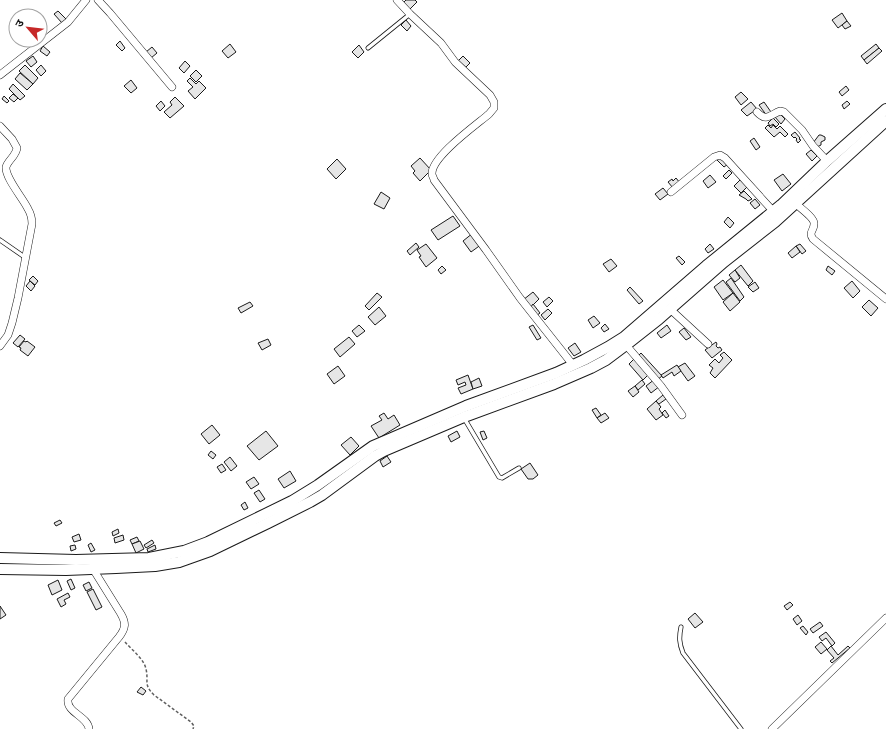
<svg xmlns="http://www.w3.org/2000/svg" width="886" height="729" font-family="Bitter,'Noto Sans Devanagari',serif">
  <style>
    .building { fill: #e6e6e6; stroke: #1a1a1a }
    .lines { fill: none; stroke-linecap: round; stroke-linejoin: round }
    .lane-casing { stroke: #1a1a1a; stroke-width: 5 }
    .street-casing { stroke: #1a1a1a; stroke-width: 8 }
    .secondary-casing { stroke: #1a1a1a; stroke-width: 12 }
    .path { stroke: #5f5f5f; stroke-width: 1.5; stroke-dasharray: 3 2; stroke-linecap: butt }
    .lane { stroke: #fff; stroke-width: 3.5 }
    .street { stroke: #fff; stroke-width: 7 }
    .secondary { stroke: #fff; stroke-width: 10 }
  </style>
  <rect width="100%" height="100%" fill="#fff"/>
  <g class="building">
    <polygon points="406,0 415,0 417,2 409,10 403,3"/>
    <polygon points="58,11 66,19 62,23 54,14"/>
    <polygon points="842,13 847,21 838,28 832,20"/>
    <polygon points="406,20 411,26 407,31 401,25"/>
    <polygon points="847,21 851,26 845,29 842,25"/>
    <polygon points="120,41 125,48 122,51 116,45"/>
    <polygon points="230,44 236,52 228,58 222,51"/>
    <polygon points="876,44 879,48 864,60 861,56"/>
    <polygon points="359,45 364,52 358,58 352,52"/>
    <polygon points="43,46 50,52 47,56 40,51"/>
    <polygon points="152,47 157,53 151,58 146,52"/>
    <polygon points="879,48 882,51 867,64 864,60"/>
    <polygon points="33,56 37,62 31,67 26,61"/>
    <polygon points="463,56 470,63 464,69 457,62"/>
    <polygon points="185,61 190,66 184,73 179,68"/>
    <polygon points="25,65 38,78 33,84 19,71"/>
    <polygon points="41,65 46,71 41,76 36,70"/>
    <polygon points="196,70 202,76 196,82 190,76"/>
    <polygon points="20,73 33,84 27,90 15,79"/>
    <polygon points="190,78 196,84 199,81 206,88 195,99 188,91 193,87 187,81"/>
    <polygon points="131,80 137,88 131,93 124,86"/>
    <polygon points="13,84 25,96 20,100 9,89"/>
    <polygon points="846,86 849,90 842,96 839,92"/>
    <polygon points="741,92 748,99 741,105 735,97"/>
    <polygon points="13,94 18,98 14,102 9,98"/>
    <polygon points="4,96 9,101 7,103 2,99"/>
    <polygon points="175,97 184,106 170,118 164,112 172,105 170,102"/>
    <polygon points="161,101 165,106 160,111 156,106"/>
    <polygon points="847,101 850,104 844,109 842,105"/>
    <polygon points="751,102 757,109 747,116 741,110"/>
    <polygon points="764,102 771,112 767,116 759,105"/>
    <polygon points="779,113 785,119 781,124 775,117"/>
    <polygon points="773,118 779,124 776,127 773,124 770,126 768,123"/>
    <polygon points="768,125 771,128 773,125 777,129 780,126 788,134 785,137 780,132 774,137 765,128"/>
    <polygon points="795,132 800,138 799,139 801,140 798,143 796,140 797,139 795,137 794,138 791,135"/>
    <polygon points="819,135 821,135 825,137 825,140 821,142 821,145 817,147 813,143"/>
    <polygon points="754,138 760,147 756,150 750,141"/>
    <polygon points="811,150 817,156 812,161 806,154"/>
    <polygon points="719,156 728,164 724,167 716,159"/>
    <polygon points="420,158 431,170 420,181 413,173 415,171 411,166"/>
    <polygon points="337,159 346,169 336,179 327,169"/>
    <polygon points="729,170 732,173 726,179 723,176"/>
    <polygon points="783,174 791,184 782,191 774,180"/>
    <polygon points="710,175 716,182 708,188 703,181"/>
    <polygon points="676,178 680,183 673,188 668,182 672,179 673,181"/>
    <polygon points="740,180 747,187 741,193 734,186"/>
    <polygon points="663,188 668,194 660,200 655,194"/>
    <polygon points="744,191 752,199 748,201 746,199 739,195"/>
    <polygon points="381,192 390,198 384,209 374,204"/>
    <polygon points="755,199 760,205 755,209 750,203"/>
    <polygon points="453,216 460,226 438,240 431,230"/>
    <polygon points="728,217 734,223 730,228 724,222"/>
    <polygon points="473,233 482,244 471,252 463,241"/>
    <polygon points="416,243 419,247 410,255 407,251"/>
    <polygon points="426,244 437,258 426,267 419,257 421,256 417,250"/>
    <polygon points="710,244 714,249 708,253 705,249"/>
    <polygon points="800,244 806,251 802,254 796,246"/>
    <polygon points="796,246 800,252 792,258 788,253"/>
    <polygon points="679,256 685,262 682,265 676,258"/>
    <polygon points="611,259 617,266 609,272 603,264"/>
    <polygon points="741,265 753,281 748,286 735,270"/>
    <polygon points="442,266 446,270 441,274 438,270"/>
    <polygon points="828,266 835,271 832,275 826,270"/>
    <polygon points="735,270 740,278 735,282 729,275"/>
    <polygon points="33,276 38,281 35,285 29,280"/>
    <polygon points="731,278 744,297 740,301 726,282"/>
    <polygon points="723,280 733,293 723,300 714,287"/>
    <polygon points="30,281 35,286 31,291 26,286"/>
    <polygon points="852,281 860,291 853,298 844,288"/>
    <polygon points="755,282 759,288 753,292 748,287"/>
    <polygon points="630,287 643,301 639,304 627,290"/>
    <polygon points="533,292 539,299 530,308 523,300"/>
    <polygon points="377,293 382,297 369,310 365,306"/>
    <polygon points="733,293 740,302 730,311 723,302"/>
    <polygon points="549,297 553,301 547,307 543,302"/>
    <polygon points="869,300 878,308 871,316 862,307"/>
    <polygon points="250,302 253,306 241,313 238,308"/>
    <polygon points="533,304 540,313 536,316 530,308"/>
    <polygon points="379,307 386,316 375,325 368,317"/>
    <polygon points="548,309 552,313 545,320 541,315"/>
    <polygon points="594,316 600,323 593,328 588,320"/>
    <polygon points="605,324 609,329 604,332 601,328"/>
    <polygon points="359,325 365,331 357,337 352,331"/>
    <polygon points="533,325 541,338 537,340 529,327"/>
    <polygon points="667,325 671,331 661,338 657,333"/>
    <polygon points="684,328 691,337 686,340 679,332"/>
    <polygon points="20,335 25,339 18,347 13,343"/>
    <polygon points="349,337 355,344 340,357 334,349"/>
    <polygon points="268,339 271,345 262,350 258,343"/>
    <polygon points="24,341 26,342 27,341 35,347 28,356 20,350 21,348 19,347"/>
    <polygon points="716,342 717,344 716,346 718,348 720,347 722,350 712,358 705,350"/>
    <polygon points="575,343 581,352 574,356 568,348"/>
    <polygon points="724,352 732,360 715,378 710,373 713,368 709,365 715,359 719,363 723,358 720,355"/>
    <polygon points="641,353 662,376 657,380 637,357"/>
    <polygon points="635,358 649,374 643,380 629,364"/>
    <polygon points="685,363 695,376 688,381 678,367"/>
    <polygon points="677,365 681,371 674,376 672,372 663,378 661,375"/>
    <polygon points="338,366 345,376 334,384 327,374"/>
    <polygon points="468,375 473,389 461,394 458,388 466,385 465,382 458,385 456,380"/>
    <polygon points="479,378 482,386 473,389 471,382"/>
    <polygon points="655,379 660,386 651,393 646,386"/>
    <polygon points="642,380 645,384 638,390 635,386"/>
    <polygon points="635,386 639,392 633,397 628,391"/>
    <polygon points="663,395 666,399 659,404 656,401"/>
    <polygon points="656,401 661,407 659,409 663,415 656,420 647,409"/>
    <polygon points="596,408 601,415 597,418 592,410"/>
    <polygon points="665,410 669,416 666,418 662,413"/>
    <polygon points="384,413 388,419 394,415 400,425 379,438 371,426 382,420 379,416"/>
    <polygon points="605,413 609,418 601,423 597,418"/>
    <polygon points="212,425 220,435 209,444 201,434"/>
    <polygon points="266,431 278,446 259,460 247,446"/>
    <polygon points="457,431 460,437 451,442 448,436"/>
    <polygon points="484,431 487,438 483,440 480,432"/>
    <polygon points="351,437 359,446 350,455 341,445"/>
    <polygon points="211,451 216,455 213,459 208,455"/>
    <polygon points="387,456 391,462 383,467 380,461"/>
    <polygon points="230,457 237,466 231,471 224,462"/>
    <polygon points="530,463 538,475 533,479 528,479 521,469"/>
    <polygon points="222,464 226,470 221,473 217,467"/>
    <polygon points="290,471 296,481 284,488 278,479"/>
    <polygon points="254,477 259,484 251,489 246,482"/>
    <polygon points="259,490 265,499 260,502 254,493"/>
    <polygon points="245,502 248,508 244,510 241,505"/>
    <polygon points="60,520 62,523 56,526 54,523"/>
    <polygon points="118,529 119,533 113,536 112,532"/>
    <polygon points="79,534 81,540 74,542 72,537"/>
    <polygon points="123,535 124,540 115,543 114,538"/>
    <polygon points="137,537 139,541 132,544 130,540"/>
    <polygon points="152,540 154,543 146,548 144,545"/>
    <polygon points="140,541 144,549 136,553 132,544"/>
    <polygon points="91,543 95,550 91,552 88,545"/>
    <polygon points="75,545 76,549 71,551 70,546"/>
    <polygon points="155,545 156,549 148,552 147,549"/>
    <polygon points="71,579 75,588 71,590 67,581"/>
    <polygon points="58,580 62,590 52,595 48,585"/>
    <polygon points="89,582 92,588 86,591 83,585"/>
    <polygon points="93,589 102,607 96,610 87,592"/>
    <polygon points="68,593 70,597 64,600 66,604 61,607 57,599"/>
    <polygon points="790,602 793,605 787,610 784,606"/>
    <polygon points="0,606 6,615 0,619"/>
    <polygon points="695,613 703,622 695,628 688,619"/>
    <polygon points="798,615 802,621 797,625 793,619"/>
    <polygon points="820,622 823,626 813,633 810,629"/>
    <polygon points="803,626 808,632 806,635 800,628"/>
    <polygon points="826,632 835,643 832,646 826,638 822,641 819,637"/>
    <polygon points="821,642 827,649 821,654 815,647"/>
    <polygon points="831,646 838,655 848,646 850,648 832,663 830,661 834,658 827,650"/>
    <polygon points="141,687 146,691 143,695 137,692"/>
  </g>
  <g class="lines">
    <g class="lane-casing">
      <g id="lane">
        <polyline points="368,48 410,14"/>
        <polyline points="0,240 26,258"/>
        <polyline points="464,418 499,477 502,478 519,468"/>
        <path d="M681 627C679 637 679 643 683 653L741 729"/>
      </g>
    </g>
    <g class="street-casing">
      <g id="street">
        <polyline points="98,0 110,13 172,87"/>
        <path d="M397 0 410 14 441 43 455 62 490 95 494 102V108L489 114C476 125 431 157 432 174 432 176 434 178 434 180L486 250 520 298 573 365"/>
        <polyline points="0,75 68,22 86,0"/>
        <path d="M757 112C766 122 770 115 780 111L784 112 802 130 813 146 827 161"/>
        <path d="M0 126 12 139 17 148C16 156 8 160 6 167 5 178 23 198 28 209 31 214 32 218 32 224L18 298 12 323 8 335 0 346"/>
        <polyline points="671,192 714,157 720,155 725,158 773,211"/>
        <path d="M795 203C800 208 815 218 814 224 814 231 808 232 813 239L886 299"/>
        <polyline points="670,309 708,344"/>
        <polyline points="626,345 661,386 682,415"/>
        <path d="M89 729C88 716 66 713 68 699L119 637C126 628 126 623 121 614L93 569"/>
        <polyline points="772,729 886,618"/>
      </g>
    </g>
    <g class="secondary-casing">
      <g id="secondary">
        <polyline points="0,558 76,560 149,558 184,551 208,542 292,501 318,485 373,446 466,406 556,373 584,360 608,347 624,337 706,266 781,205 827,161 886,109"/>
        <polyline points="0,569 66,570 116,568 155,566 179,562 210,551 268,523 310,502 322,495 375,456 384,451 464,417 554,384 591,368 606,360 626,345 659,319 724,262 775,222 886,121"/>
      </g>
    </g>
    <path class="path" d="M125 642C132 650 144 659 146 669 149 682 143 684 154 695L191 722 194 726 193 729"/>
    <use href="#lane" class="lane"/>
    <use href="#street" class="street"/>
    <use href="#secondary" class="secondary"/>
  </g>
  <g transform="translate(28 28) rotate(298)"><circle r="19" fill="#ffffff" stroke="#a3a3a3"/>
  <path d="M0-3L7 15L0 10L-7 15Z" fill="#c62828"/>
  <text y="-6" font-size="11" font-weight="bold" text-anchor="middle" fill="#1a1a1a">उ</text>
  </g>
</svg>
